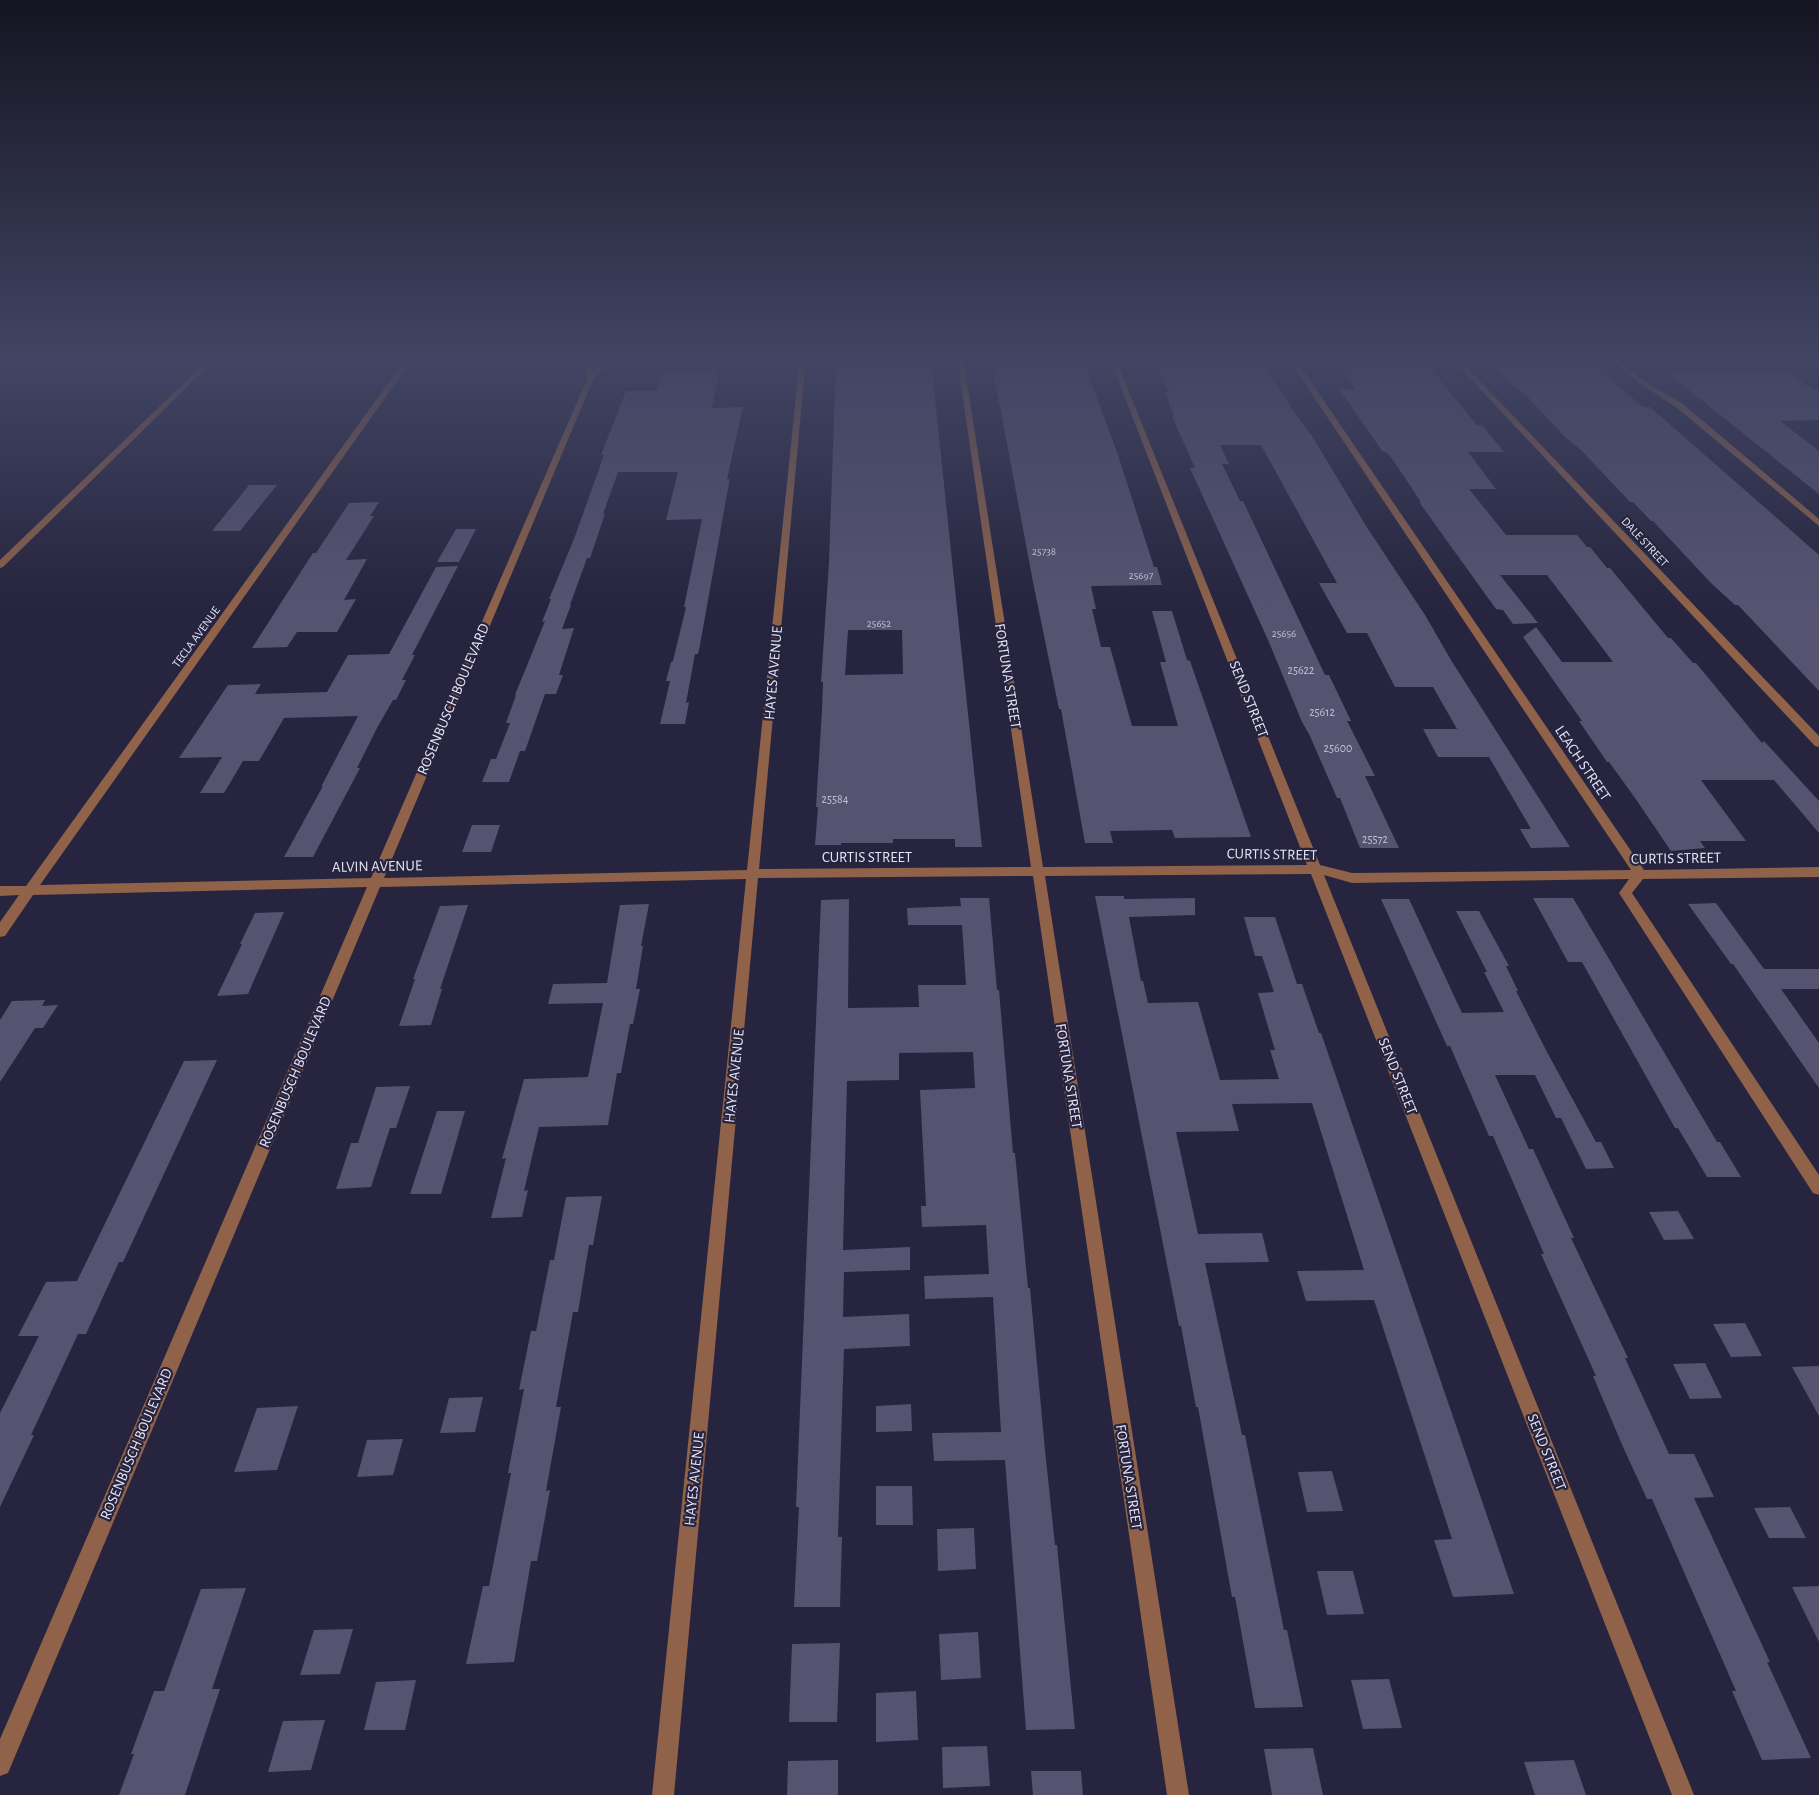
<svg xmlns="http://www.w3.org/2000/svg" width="1819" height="1795" font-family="'Alegreya Sans',sans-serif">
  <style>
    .commercial { fill: #3d292a }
    .building { fill: #555370; fill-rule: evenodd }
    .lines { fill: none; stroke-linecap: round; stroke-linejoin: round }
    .minor { fill: #8f6249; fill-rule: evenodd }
    .labels { text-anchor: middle; stroke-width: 4.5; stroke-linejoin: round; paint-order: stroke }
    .far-number-label { font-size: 11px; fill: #c1c0d4 }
    .far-street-label { font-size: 12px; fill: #e5e4f6; stroke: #26243e }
    .number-label { font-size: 12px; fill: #c1c0d4 }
    .street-label { font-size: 15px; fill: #e5e4f6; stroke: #26243e }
  </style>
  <rect width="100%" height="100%" fill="#26243e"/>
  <polygon class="commercial" points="1655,357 1793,357 1814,372 1717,372 1706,364 1665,365"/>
  <g class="building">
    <polygon points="1231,357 1260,357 1294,412 1312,436 1368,529 1425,615 1451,660 1570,847 1531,848 1520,829 1531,829 1489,757 1438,757 1423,729 1457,729 1433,687 1395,687 1367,633 1347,633 1319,583 1337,583 1261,445 1220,445 1229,464 1222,464 1240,501 1243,501 1325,675 1329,675 1351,721 1347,721 1375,776 1365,776 1399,848 1360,848 1340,798 1337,798 1309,734 1302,722 1268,640 1190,468 1195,468 1172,416 1174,416 1165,392 1169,392 1156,363 1233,361"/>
    <polygon points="1372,357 1421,357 1477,425 1482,425 1504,452 1468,452 1496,489 1469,489 1506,535 1577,535 1587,547 1590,547 1607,568 1610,568 1668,638 1671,638 1693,663 1696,663 1762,743 1764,741 1819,801 1819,833 1774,780 1701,780 1746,841 1700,841 1705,848 1671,851 1635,798 1609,762 1607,762 1579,721 1582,721 1523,637 1536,627 1562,662 1613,662 1547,575 1500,575 1538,623 1513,624 1503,610 1496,609 1419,502 1421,502 1393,460 1386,452 1383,452 1339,389 1355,389 1336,359 1373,359"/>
    <polygon points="1583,357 1643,407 1650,407 1819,555 1819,691 1738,605 1735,605 1711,583 1653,521 1651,521 1633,502 1630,502 1582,451 1564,436 1524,393 1522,393 1508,380 1488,358"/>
    <path d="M836 359 931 360 982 847H955V839H893V843H841V845H815L818 807H816L822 710 823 682H821L829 562ZM848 630H902L903 674 845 675Z"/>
    <polygon points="1084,363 1118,455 1154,567 1157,567 1162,585 1091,586 1096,609 1092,609 1101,647 1110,647 1132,726 1178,726 1160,662 1166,662 1152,611 1172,611 1187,660 1190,661 1251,837 1175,838 1172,830 1110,831 1113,843 1085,843 1061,709 1059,709 1033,582 992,364"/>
    <polygon points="719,369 712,408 743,407 727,479 729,479 729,483 700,645 698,654 695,654 686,703 689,702 685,724 660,724 670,681 666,681 671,662 673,661 686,607 684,607 702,519 666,520 678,472 618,472 603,514 605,514 590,558 587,558 570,605 571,605 562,629 574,628 559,675 563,675 556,694 545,694 525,751 520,751 509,782 482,782 491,759 496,759 510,723 506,723 516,695 515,695 545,621 542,622 551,599 549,599 574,539 604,455 601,455 626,391 657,391 664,370"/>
    <polygon points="1768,373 1790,374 1812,389 1819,389 1819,420 1780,421 1819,451 1819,494 1669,374"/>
    <polygon points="249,485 277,485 240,531 212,531"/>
    <polygon points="379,502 370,516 374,516 346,560 367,559 344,600 356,599 337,632 297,632 287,647 252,648 309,559 313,553 316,553 349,503"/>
    <polygon points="456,529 476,529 459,562 437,562"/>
    <polygon points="458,566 412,655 415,655 402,680 406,680 396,700 393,700 377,728 357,768 360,768 313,857 284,857 323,786 321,787 358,716 284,718 259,761 243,761 224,793 200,793 222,757 179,758 228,685 261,684 255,694 327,692 348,655 389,654 436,567"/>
    <polygon points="472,825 500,825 491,852 462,852"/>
    <polygon points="1095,896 1124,896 1124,899 1195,898 1195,915 1129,917 1141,981 1143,981 1148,1003 1198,1002 1220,1080 1279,1079 1270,1050 1275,1050 1258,993 1274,992 1262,956 1255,956 1244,917 1275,917 1297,984 1302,984 1319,1033 1321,1033 1514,1594 1453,1597 1434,1540 1452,1539 1374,1300 1306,1301 1297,1271 1364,1270 1312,1103 1232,1104 1239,1131 1176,1132 1198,1234 1262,1233 1269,1262 1205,1263 1242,1435 1245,1435 1284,1630 1287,1630 1303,1707 1255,1708 1235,1597 1232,1597 1198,1407 1196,1407 1181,1326 1179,1326"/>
    <polygon points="960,898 989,898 997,990 999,990 1013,1153 1015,1153 1028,1288 1030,1288 1045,1450 1055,1545 1057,1545 1075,1729 1026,1730 1005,1460 934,1461 932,1433 1001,1432 993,1297 925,1299 924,1276 989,1274 986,1225 922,1227 921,1206 926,1206 920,1090 975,1088 973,1052 899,1053 899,1080 847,1081 843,1250 910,1247 910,1270 844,1272 843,1317 909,1314 910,1346 844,1349 838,1537 842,1537 840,1607 794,1607 799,1507 796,1507 821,900 849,899 848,1008 919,1007 918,985 966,985 962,925 908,925 907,908 961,906"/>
    <polygon points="1533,898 1573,898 1717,1142 1720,1142 1741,1177 1707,1177 1678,1128 1675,1128 1582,962 1568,962"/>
    <polygon points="1381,899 1409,899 1462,1013 1504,1012 1484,972 1487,972 1456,911 1479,911 1509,966 1506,966 1518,991 1516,991 1547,1052 1596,1142 1601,1142 1614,1168 1586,1169 1561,1118 1556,1118 1535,1075 1495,1075 1529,1149 1533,1149 1574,1238 1571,1238 1628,1358 1625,1358 1669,1454 1694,1454 1714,1497 1694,1498 1770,1662 1767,1662 1811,1758 1762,1760 1732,1691 1736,1691 1652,1499 1647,1499 1623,1447 1593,1376 1596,1376 1541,1254 1544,1254 1493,1136 1489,1136 1450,1046 1447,1046"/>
    <polygon points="1716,903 1764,969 1819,969 1819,989 1781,989 1819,1043 1819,1088 1733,964 1731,964 1688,904"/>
    <polygon points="649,904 641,946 643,946 636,989 640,989 633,1024 630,1024 621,1073 617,1073 608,1125 539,1127 524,1191 528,1190 522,1217 491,1218 506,1158 502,1159 524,1079 588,1077 603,1003 548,1004 553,984 607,983 620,905"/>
    <polygon points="468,905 440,989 442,989 431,1025 399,1026 415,979 413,979 440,906"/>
    <polygon points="284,912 248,994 217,996 242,944 240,944 255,913"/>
    <polygon points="45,1000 42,1006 58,1005 43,1028 35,1028 0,1082 0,1020 12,1001"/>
    <polygon points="217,1060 123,1262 119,1262 86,1334 78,1334 31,1435 34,1435 0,1507 0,1413 39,1336 18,1336 46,1282 77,1281 184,1061"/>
    <polygon points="410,1086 396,1128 390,1128 371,1187 336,1189 351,1143 358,1143 376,1087"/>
    <polygon points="437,1111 465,1111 441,1194 410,1194"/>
    <polygon points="602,1196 593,1245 589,1245 578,1312 573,1312 556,1407 561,1407 546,1491 550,1490 537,1561 531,1561 514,1662 466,1664 483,1586 489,1586 511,1473 508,1473 524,1389 519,1390 531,1331 536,1331 550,1260 554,1260 566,1197"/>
    <polygon points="1678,1211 1694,1239 1664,1240 1649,1212"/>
    <polygon points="1745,1323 1762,1356 1731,1357 1713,1324"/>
    <polygon points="1705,1363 1722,1398 1690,1399 1673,1364"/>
    <polygon points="1819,1366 1819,1416 1792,1367"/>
    <polygon points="483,1397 475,1432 440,1433 449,1398"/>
    <polygon points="911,1404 912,1431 876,1432 876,1406"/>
    <polygon points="298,1406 277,1470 234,1472 257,1408"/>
    <polygon points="403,1439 393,1475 357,1477 367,1440"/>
    <polygon points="1332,1471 1343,1511 1307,1512 1298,1472"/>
    <polygon points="876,1486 912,1486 913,1525 876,1525"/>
    <polygon points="1790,1507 1806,1538 1769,1538 1754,1508"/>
    <polygon points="974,1528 976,1569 938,1571 937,1529"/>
    <polygon points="1317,1571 1353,1571 1364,1614 1327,1615"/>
    <polygon points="1819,1586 1819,1642 1792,1587"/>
    <polygon points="246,1588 212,1689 220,1689 185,1795 119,1795 134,1754 131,1754 154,1691 164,1691 201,1589"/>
    <polygon points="353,1629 340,1674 300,1675 314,1630"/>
    <polygon points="978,1632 981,1678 941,1680 939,1634"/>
    <polygon points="840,1643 837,1722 789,1722 792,1644"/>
    <polygon points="1389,1679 1402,1728 1363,1729 1351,1680"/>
    <polygon points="416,1680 405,1730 364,1730 376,1682"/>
    <polygon points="916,1691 918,1740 876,1742 876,1693"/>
    <polygon points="325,1720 311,1770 268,1772 283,1721"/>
    <polygon points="987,1746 990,1786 943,1788 942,1747"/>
    <polygon points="1313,1748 1323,1795 1272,1795 1264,1749"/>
    <polygon points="838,1760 838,1795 787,1795 788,1761"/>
    <polygon points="1574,1760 1586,1795 1535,1795 1524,1762"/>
    <polygon points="1031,1771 1081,1771 1083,1795 1033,1795"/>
  </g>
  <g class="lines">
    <g class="minor">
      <polygon points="211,357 218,357 3,567 0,568 0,560"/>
      <polygon points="407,357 414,357 40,885 371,878 587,379 585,357 591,357 593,372 605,357 612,357 593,380 384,878 747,870 800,357 806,357 759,869 1031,867 957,357 963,357 1043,867 1307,865 1109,357 1115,357 1320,865 1352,873 1631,870 1287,357 1294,357 1644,870 1819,867 1819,877 1643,879 1632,893 1819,1175 1819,1195 1813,1193 1621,896 1619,893 1629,879 1352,883 1324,875 1694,1795 1672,1795 1311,874 1045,876 1189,1795 1167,1795 1033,876 758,878 674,1795 652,1795 746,879 380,887 8,1773 0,1776 0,1739 367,887 33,895 5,936 0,937 0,922 19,895 0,896 0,886 26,886"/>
      <polygon points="1450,357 1457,357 1819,736 1819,747 1815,746"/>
      <polygon points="1608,357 1615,357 1642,380 1683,404 1819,519 1819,526 1677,408 1638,382"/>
      <polygon points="1798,357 1806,357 1819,366 1819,371"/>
    </g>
  </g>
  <linearGradient id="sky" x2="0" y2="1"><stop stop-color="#151422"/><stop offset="0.59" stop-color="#414563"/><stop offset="1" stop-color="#414563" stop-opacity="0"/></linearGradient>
  <rect width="1819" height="609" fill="url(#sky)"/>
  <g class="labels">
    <g class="far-number-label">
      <text x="1044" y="555">25738</text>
      <text x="1141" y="579">25697</text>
      <text x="879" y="627">25652</text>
      <text x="1284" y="637">25656</text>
    </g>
    <g class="far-street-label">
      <text transform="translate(1645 542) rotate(47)" y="4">DALE STREET</text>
      <text transform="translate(196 637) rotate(-54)" y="4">TECLA AVENUE</text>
    </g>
    <g class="number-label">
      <text x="1301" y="674">25622</text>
      <text x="1322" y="716">25612</text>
      <text x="1338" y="752">25600</text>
      <text x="835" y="803">25584</text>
      <text x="1375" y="843">25572</text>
    </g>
    <g class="street-label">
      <text transform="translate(773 673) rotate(-85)" y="5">HAYES AVENUE</text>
      <text transform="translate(1008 676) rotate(81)" y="5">FORTUNA STREET</text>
      <text transform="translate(453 699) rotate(-67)" y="5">ROSENBUSCH BOULEVARD</text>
      <text transform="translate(1249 699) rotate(68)" y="5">SEND STREET</text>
      <text transform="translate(1583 763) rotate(56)" y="5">LEACH STREET</text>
      <text transform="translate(1272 854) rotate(1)" y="5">CURTIS STREET</text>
      <text x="867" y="862">CURTIS STREET</text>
      <text transform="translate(1676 858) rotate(-1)" y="5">CURTIS STREET</text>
      <text transform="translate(377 866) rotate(-1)" y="5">ALVIN AVENUE</text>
      <text transform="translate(295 1072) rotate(-67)" y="5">ROSENBUSCH BOULEVARD</text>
      <text transform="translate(734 1076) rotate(-84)" y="5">HAYES AVENUE</text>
      <text transform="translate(1069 1076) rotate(81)" y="5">FORTUNA STREET</text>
      <text transform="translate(1398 1076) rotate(68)" y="5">SEND STREET</text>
      <text transform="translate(136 1444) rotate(-67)" y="5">ROSENBUSCH BOULEVARD</text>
      <text transform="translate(1547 1452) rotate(68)" y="5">SEND STREET</text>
      <text transform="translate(1129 1477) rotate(81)" y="5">FORTUNA STREET</text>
      <text transform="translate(694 1479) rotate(-84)" y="5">HAYES AVENUE</text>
    </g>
  </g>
</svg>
